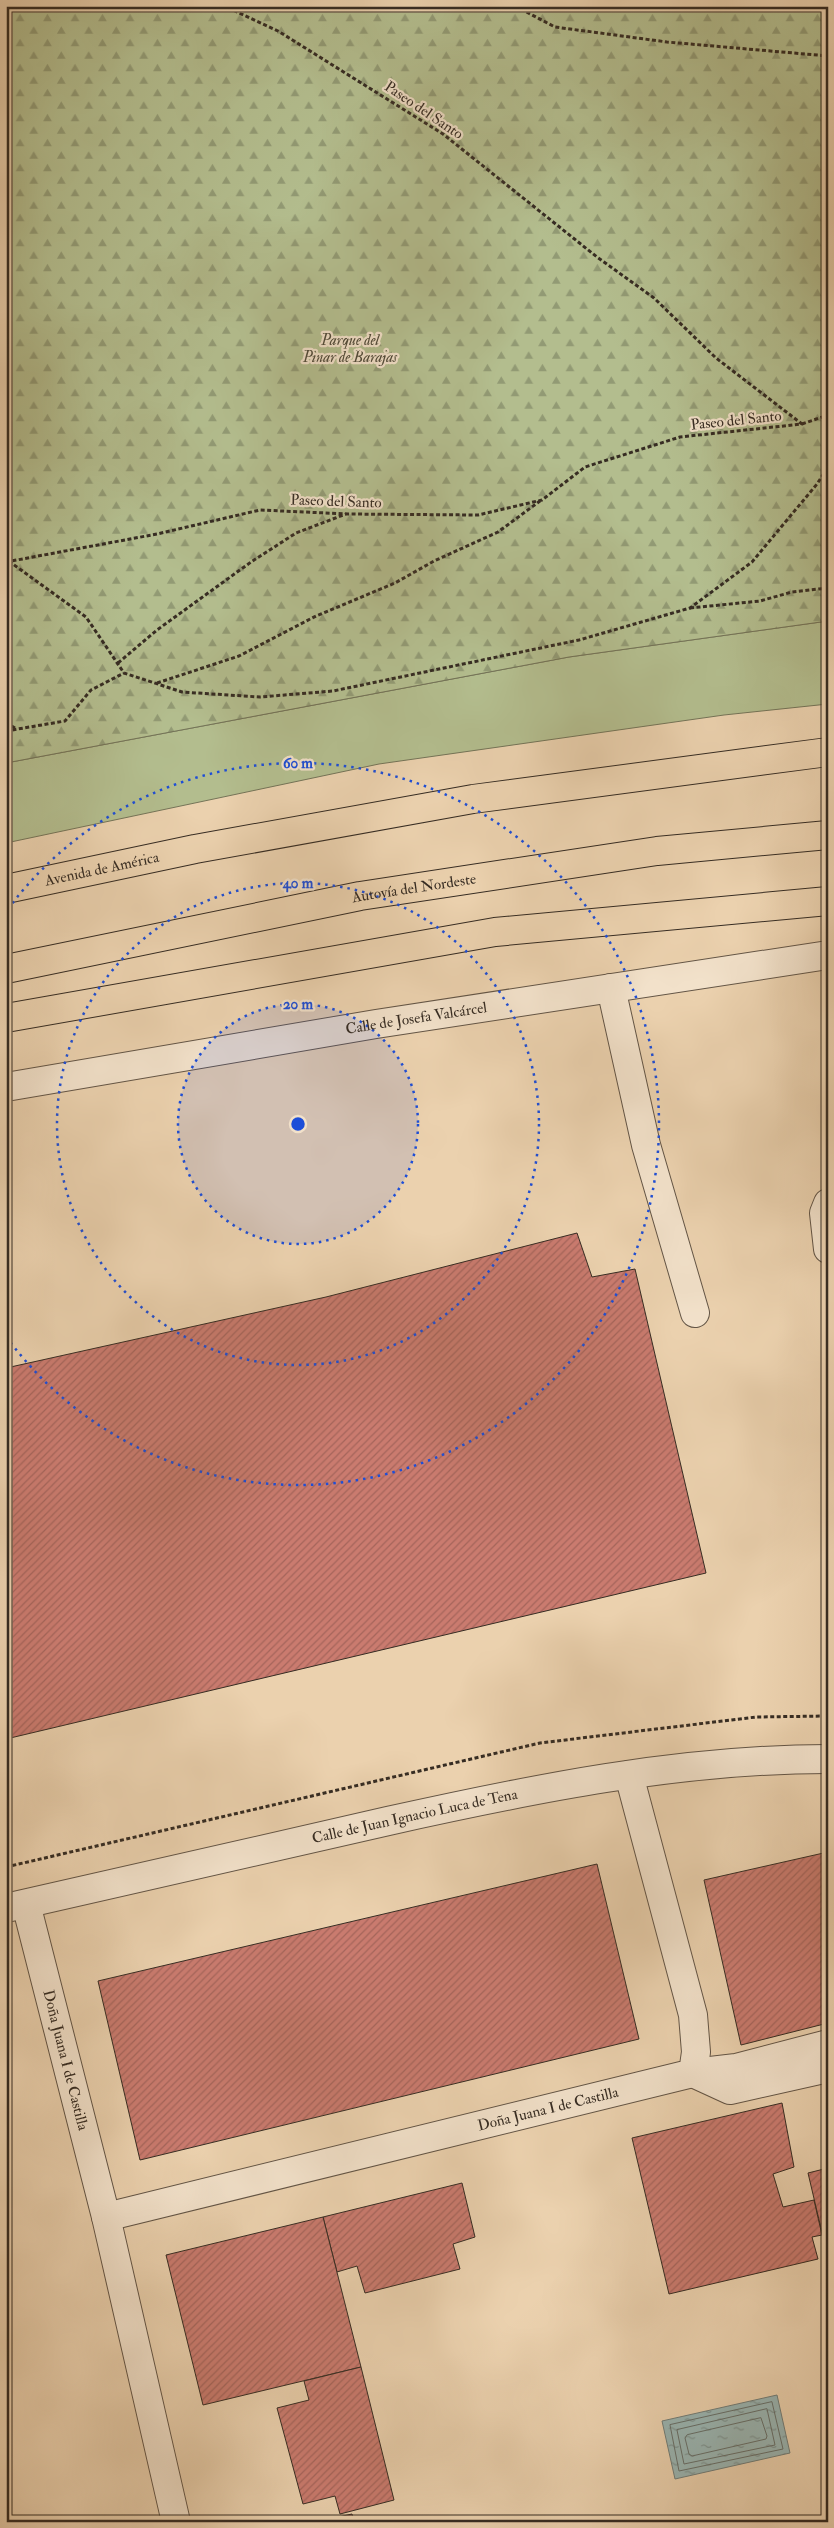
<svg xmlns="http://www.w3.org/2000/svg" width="834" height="2528" font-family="'IM FELL Double Pica',serif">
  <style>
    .grass { fill: #b3bd8e; stroke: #747458 }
    .forest { fill: url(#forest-firs); stroke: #747458 }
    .water { fill: url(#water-ripples); stroke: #727e79 }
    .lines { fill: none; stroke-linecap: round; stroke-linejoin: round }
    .shore { stroke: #68706a; stroke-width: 1 }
    .building { fill: url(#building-hatch); stroke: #362c23 }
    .minor-casing { stroke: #635546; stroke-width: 30 }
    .highway-casing { stroke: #362c23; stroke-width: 30 }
    .path { stroke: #362c23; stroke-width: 3; stroke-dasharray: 4 2.5; stroke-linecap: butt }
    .minor { stroke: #f2e1ca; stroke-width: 28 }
    .highway { stroke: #ebd1ae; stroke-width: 28 }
    .ring { fill: none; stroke: #1d4ed8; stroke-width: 2.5; stroke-dasharray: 2.5 5 }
    .labels { text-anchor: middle; stroke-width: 4.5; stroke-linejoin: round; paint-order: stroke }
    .street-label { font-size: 15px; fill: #362c23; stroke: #f2e1ca }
    .park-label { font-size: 15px; font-style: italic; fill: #4f4938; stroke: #f2e1ca }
    .centre { fill: #1d4ed8; stroke: #f2e1ca; stroke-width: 2.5 }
    .ring-label { font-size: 15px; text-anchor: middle; font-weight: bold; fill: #1d4ed8; stroke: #f2e1ca; stroke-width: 4.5; stroke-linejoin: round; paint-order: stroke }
  </style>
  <defs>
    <pattern id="forest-firs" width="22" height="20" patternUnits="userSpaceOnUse" patternTransform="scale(1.25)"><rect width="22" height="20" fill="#b3bd8e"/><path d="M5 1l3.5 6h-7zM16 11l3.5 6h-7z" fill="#929a74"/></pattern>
    <pattern id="water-ripples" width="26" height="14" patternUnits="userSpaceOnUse" patternTransform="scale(1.25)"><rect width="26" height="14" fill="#9ab5b2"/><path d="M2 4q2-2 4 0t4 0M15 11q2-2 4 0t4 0" fill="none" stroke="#7e9390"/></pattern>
    <pattern id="building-hatch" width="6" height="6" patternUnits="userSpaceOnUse" patternTransform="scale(1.25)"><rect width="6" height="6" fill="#ca7b6f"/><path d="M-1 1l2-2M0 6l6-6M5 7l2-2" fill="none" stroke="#a5655b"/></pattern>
  </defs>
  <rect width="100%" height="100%" fill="#ebd1ae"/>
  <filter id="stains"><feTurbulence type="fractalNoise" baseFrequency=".004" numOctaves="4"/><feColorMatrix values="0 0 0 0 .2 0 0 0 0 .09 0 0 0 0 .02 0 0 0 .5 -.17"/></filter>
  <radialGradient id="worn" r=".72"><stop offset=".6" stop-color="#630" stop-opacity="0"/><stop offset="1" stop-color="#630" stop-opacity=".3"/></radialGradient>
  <polygon class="grass" points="828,621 828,704 724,715 379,764 6,843 6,763 569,657"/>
  <polygon class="forest" points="6,6 828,6 828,621 569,657 6,763"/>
  <polygon class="water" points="777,2395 790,2453 675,2479 662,2421"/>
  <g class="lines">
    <g class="shore">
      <polygon points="772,2402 783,2449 679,2471 670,2425"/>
      <polygon points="767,2409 775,2445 684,2464 677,2430"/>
      <polygon points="761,2418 767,2436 766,2439 692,2456 689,2454 685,2438 687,2435"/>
    </g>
  </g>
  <g class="building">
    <polygon points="577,1233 592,1277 635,1269 706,1573 6,1739 6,1368 326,1297"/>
    <polygon points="828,1852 828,2023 741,2045 704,1880"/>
    <polygon points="597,1864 639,2039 140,2160 98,1981"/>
    <polygon points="782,2103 794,2167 773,2174 783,2207 814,2200 822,2235 812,2237 818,2259 669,2294 632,2138"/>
    <polygon points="828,2168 828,2258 808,2173"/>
    <polygon points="462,2183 475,2237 453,2244 460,2269 365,2293 357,2266 337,2272 323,2217"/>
    <polygon points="323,2217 361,2367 203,2405 166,2255"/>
    <polygon points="361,2367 394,2500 340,2514 335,2496 303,2504 277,2408 309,2400 304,2381"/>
    <polygon points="352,2514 354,2522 315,2522"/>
  </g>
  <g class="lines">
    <g class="minor-casing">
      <g id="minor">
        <polyline points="611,988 646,1145 695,1313"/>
        <path id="s1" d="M6 1087 376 1024 828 955"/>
        <polyline points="828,1203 824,1213 828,1249"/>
        <path id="s2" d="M26 1904 106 2217 176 2522"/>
        <path id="s3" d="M6 1908C133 1880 260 1850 388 1821 532 1789 679 1759 828 1759"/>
        <polyline points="693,2073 730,2090 828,2068"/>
        <polyline points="693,2073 736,2068 828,2044"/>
        <path id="s4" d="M106 2217 693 2073 696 2052 693 2015 629 1775"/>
      </g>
    </g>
    <g class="highway-casing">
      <g id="highway">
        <path id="s5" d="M6 889 195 849 473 799 828 752"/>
        <path id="s6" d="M6 969 360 896 657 851 828 835"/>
        <polyline points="6,1018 495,932 828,901"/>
      </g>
    </g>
    <g class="path">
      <polyline points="515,6 555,27 667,42 828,56"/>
      <polyline points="802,424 828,415"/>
      <polyline points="6,555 10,562 86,617 124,673 182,692 260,697 333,691 579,640 690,608 752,562 817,484 828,467"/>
      <polyline points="6,562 157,534 260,510 348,514 478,515 542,500 585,467 680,437 802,424 716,358 654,298 597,257 443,134 278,31 224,6"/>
      <polyline points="690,608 760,601 792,592 828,588"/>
      <polyline points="118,663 157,630 251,562 296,533 346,514"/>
      <polyline points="157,683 239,656 316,616 395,583 434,561 498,532 540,501"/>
      <polyline points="6,723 15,728"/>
      <polyline points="6,731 65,721 91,690 124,673"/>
      <polyline points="6,1867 540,1743 756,1717 828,1716"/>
    </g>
    <use href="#minor" class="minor"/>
    <use href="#highway" class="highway"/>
  </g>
  <circle cx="298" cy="1124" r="120" fill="#1d4ed8" fill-opacity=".12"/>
  <g class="ring">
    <circle cx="298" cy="1124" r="120"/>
    <circle cx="298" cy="1124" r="241"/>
    <path d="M8 909A361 361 0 1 1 8 1339"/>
  </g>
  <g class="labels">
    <g class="street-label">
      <text transform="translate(424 110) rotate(34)" y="5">Paseo del Santo</text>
      <text transform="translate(736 420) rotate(-6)" y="5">Paseo del Santo</text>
      <text transform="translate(336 501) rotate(2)" y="5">Paseo del Santo</text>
      <text dy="5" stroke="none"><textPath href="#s5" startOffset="98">Avenida de América</textPath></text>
      <text dy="5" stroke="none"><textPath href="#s6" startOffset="416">Autovía del Nordeste</textPath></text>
      <text dy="5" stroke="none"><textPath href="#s1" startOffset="416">Calle de Josefa Valcárcel</textPath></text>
      <text dy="5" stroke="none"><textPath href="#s3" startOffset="419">Calle de Juan Ignacio Luca de Tena</textPath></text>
      <text dy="5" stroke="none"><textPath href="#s2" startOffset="161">Doña Juana I de Castilla</textPath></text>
      <text dy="5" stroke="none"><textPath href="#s4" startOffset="455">Doña Juana I de Castilla</textPath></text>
    </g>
    <g class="park-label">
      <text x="350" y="345">Parque del<tspan x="350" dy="17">Pinar de Barajas</tspan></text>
    </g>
  </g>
  <circle cx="298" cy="1124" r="8" class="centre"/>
  <g class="ring-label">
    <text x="298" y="768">60 m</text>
    <text x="298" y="888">40 m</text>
    <text x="298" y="1009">20 m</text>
  </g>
  <rect width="834" height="2528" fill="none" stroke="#ebd1ae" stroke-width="25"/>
  <rect x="8" y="8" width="819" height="2513" fill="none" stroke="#362c23" stroke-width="2.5"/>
  <rect x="12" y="12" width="809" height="2503" fill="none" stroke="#362c23"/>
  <rect width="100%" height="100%" filter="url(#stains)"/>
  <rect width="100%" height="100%" fill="url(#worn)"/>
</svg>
